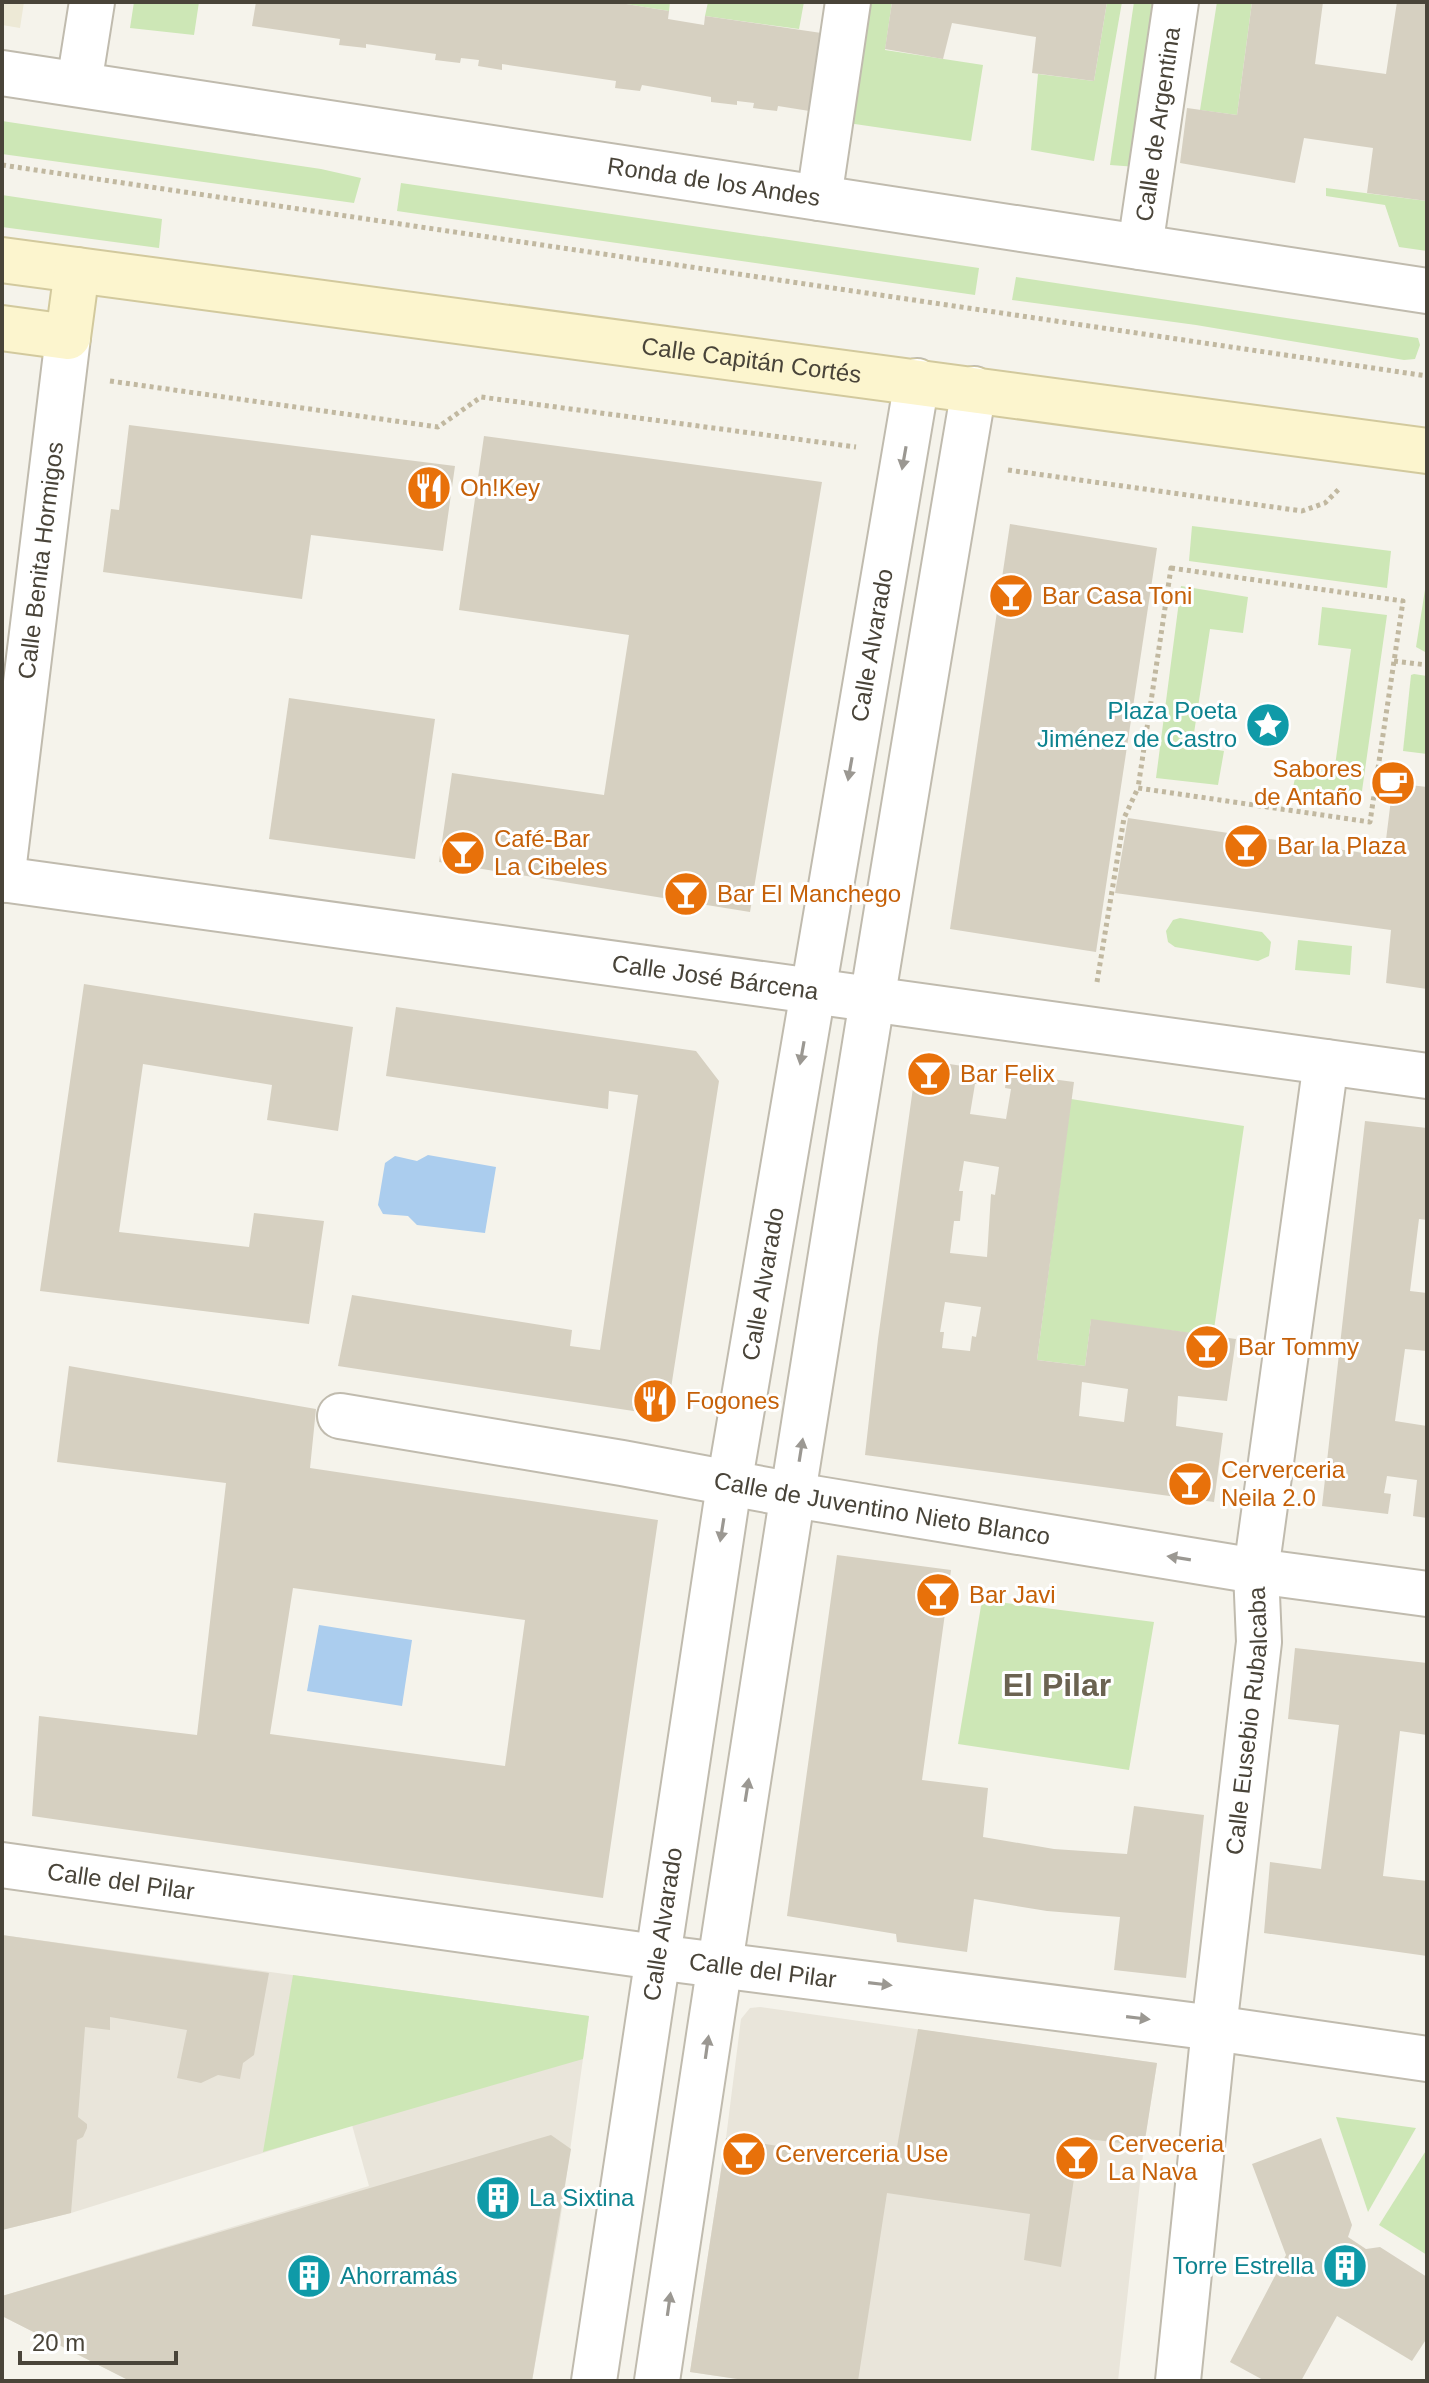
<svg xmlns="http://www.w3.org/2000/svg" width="1429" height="2383" font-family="Helvetica,sans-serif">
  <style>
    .residential { fill: #e9e5da }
    .education { fill: #ede9d6 }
    .green { fill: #cde7b6 }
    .water { fill: #abcdee }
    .building { fill: #d6d0c1; fill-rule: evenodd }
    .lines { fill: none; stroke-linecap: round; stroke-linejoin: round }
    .street-casing { stroke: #c0bbae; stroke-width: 48 }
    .secondary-casing { stroke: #d2c99d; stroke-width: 48 }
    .path { stroke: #c1b8a0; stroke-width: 5; stroke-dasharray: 4 4; stroke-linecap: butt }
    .street { stroke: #fff; stroke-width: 44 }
    .secondary { stroke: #fcf5ce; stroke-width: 44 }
    .oneway { fill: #9b9892 }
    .labels { text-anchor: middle; stroke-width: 6; stroke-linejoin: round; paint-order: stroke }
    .street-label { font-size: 24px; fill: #494439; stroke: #fff }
    .food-label { font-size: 24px; fill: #c56008; stroke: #fff; text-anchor: start }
    .culture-label { font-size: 24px; fill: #0d838f; stroke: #fff; text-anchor: end }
    .district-label { font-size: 32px; font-weight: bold; fill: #6b6351; stroke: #fff }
  </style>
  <rect width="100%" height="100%" fill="#f5f3eb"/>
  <g class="residential">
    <polygon points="2,1935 589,2016 559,2229 532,2381 130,2381 2,2316 2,2296 369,2186 352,2125 71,2213 2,2230"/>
    <polygon points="760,2007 1157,2063 1144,2146 1118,2381 751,2381 690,2372 726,2138 741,2019 750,2008"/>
  </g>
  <polygon class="education" points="2,2 24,2 20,28 2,25"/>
  <g class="green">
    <polygon points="134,2 199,2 194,35 130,28"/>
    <polygon points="614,2 670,2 669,11"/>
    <polygon points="708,2 804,2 799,29 705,16"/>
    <polygon points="859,2 892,2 885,50 983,65 971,141 841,122"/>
    <polygon points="1107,2 1122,2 1094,161 1031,150 1038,74 1094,81"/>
    <polygon points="1134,2 1162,2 1137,167 1110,165"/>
    <polygon points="1217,2 1252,2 1237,115 1200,110"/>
    <polygon points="2,121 321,169 361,178 354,203 2,154"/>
    <polygon points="401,183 979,268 975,295 397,211"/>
    <polygon points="1326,188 1427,201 1427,251 1399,247 1385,205 1326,196"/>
    <polygon points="2,195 162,219 159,248 2,227"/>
    <polygon points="1016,277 1418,338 1420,345 1415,359 1404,360 1196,325 1012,300"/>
    <polygon points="1192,526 1391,551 1387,588 1189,561"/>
    <polygon points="1427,577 1427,653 1416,647"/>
    <polygon points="1181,586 1248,597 1243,633 1210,629 1192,746 1224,751 1218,785 1156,778"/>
    <polygon points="1322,607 1387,615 1360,805 1291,796 1299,761 1335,766 1351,649 1318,645"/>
    <polygon points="1414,674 1427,676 1427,754 1403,751 1411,675"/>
    <polygon points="1180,918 1262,932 1271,942 1269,956 1258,961 1175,947 1168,942 1166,931 1173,920"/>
    <polygon points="1298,940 1352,946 1350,975 1295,970"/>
    <polygon points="1071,1099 1244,1126 1213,1336 1091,1320 1085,1366 1037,1360"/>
    <polygon points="982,1600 1154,1622 1129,1770 958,1744"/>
    <polygon points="293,1975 589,2016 583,2059 263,2152"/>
    <polygon points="1336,2117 1416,2128 1368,2212"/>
    <polygon points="1427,2149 1427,2255 1379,2225"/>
  </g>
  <g class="water">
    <polygon points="428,1155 496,1167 485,1233 417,1225 408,1216 383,1214 378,1205 385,1163 395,1156 417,1161"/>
    <polygon points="319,1625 412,1640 402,1706 307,1691"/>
  </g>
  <g class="building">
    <polygon points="256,2 614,2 669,11 668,19 704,25 705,16 835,35 822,113 778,106 777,111 753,108 754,103 737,101 737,105 711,102 711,97 642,85 640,91 615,88 616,81 502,64 502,70 478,66 479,60 461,58 460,63 435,60 436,54 366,44 366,48 339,45 340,39 252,26"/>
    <polygon points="892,2 1107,2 1094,81 1032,73 1036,37 952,23 943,59 885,49"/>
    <polygon points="1252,2 1323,2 1315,64 1386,74 1397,2 1427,2 1427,201 1367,193 1373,148 1304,138 1295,183 1180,163 1187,108 1237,115"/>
    <polygon points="129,425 455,466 443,551 311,535 302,599 103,572 111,509 119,510"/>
    <polygon points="484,436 822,482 750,912 439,862 452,773 604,795 629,635 459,610"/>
    <polygon points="1010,524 1157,548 1096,952 950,929"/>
    <polygon points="289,698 435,719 415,859 269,839"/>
    <polygon points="1393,783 1427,787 1427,989 1386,983 1391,930 1115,893 1128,818 1384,856"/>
    <polygon points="84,984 353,1027 338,1131 267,1120 272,1085 143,1064 119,1232 249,1247 254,1213 324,1221 309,1324 40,1291"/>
    <polygon points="396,1007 696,1051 719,1081 671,1388 640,1412 338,1366 352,1295 572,1330 570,1346 600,1350 638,1095 609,1091 608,1109 386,1076"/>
    <path d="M917 1059 982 1069 979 1084H975L970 1114 1006 1119 1011 1089 1005 1088 1007 1073 1074 1082 1037 1360 1085 1366 1091 1319 1236 1339 1227 1401 1178 1396 1176 1426 1223 1433 1214 1502 865 1455 878 1339ZM964 1161 999 1167 995 1195 991 1194 987 1257 950 1253 954 1221H960L963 1191H959ZM945 1302 981 1307 976 1337 972 1336 970 1351 942 1348 944 1332H940ZM1082 1382 1128 1389 1124 1422 1079 1416Z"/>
    <polygon points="1365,1121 1427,1128 1425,1164 1427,1164 1427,1220 1419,1219 1410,1291 1427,1293 1427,1351 1405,1349 1395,1421 1427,1426 1427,1518 1413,1516 1417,1480 1387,1476 1384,1493 1391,1494 1388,1514 1322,1506"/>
    <path d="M69 1366 316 1409 310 1468 658 1520 603 1898 32 1816 39 1716 197 1735 226 1483 57 1462ZM293 1588 525 1620 505 1766 270 1734Z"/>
    <polygon points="837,1555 951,1570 922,1780 988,1788 983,1837 1054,1849 1127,1854 1134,1806 1204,1815 1186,1978 1114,1970 1120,1917 1047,1911 974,1899 967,1952 897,1942 896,1934 787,1916"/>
    <polygon points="1295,1648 1427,1663 1427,1735 1400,1731 1383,1876 1427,1881 1427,1956 1264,1933 1270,1862 1321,1869 1339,1725 1288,1719"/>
    <polygon points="2,1935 269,1973 254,2055 243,2063 240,2079 218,2075 201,2083 177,2078 187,2030 110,2017 110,2030 85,2027 78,2117 87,2124 87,2128 83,2137 77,2140 71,2213 2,2230"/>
    <polygon points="918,2029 1157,2063 1144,2146 1080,2138 1061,2267 1024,2260 1030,2214 887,2193 858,2381 751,2381 690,2372 726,2138 894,2164"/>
    <polygon points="551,2135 571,2149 532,2381 130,2381 2,2316 2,2296"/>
    <polygon points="1321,2138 1352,2225 1348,2237 1366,2249 1380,2247 1427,2277 1427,2338 1412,2361 1337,2316 1301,2381 1265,2381 1230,2362 1286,2255 1252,2164"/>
  </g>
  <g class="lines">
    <g class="street-casing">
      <g id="street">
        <path id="s1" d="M2 73 1427 291"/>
        <polyline points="79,84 92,2"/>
        <polyline points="819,198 848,2"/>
        <path id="s2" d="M1140 247 1176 2"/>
        <path id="s3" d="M2 879 1427 1076"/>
        <path id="s4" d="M2 880 68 337"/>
        <path id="s5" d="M340 1416 622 1463 794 1495 1256 1571 1427 1594"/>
        <path id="s6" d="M2 1865 656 1957 1214 2028 1427 2059"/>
        <path id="s7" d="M594 2381 729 1485 917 381"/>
        <path d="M657 2381C756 1716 861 1052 974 389"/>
        <path id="s8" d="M1178 2381 1214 2028 1259 1642 1256 1571 1326 1062"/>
      </g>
    </g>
    <g class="secondary-casing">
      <g id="secondary">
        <path id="s9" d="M2 260 1427 451"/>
        <polyline points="2,328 68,337 77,270"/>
      </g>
    </g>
    <g class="path">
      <polyline points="2,165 1427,376"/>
      <polyline points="110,381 438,427 481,397 856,447"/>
      <polyline points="1008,470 1302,511 1325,503 1340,488"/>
      <polygon points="1171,568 1403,601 1370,822 1138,788"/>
      <polyline points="1394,661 1427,665"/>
      <polyline points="1097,982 1124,818 1138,788"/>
    </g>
    <use href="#street" class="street"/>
    <use href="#secondary" class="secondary"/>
  </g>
  <defs><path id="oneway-solid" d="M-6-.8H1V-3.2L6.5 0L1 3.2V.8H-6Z" transform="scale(2)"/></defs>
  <g class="oneway">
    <use href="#oneway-solid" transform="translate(904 458) rotate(100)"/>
    <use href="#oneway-solid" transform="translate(850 769) rotate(100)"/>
    <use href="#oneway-solid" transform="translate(802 1053) rotate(100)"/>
    <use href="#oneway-solid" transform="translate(801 1450) rotate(-81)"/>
    <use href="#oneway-solid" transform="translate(722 1530) rotate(99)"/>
    <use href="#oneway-solid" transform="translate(1179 1558) rotate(-171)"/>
    <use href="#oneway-solid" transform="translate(747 1790) rotate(-81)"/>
    <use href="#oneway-solid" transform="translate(880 1984) rotate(7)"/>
    <use href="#oneway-solid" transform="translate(1138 2018) rotate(7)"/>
    <use href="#oneway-solid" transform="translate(707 2047) rotate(-82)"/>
    <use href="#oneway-solid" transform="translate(669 2304) rotate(-82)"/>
  </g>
  <defs>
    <g id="restaurant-disc" transform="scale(2.3)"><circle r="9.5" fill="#e8710a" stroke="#fff"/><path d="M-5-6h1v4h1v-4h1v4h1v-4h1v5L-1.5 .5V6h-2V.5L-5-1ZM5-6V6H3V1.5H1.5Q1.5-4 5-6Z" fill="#fff"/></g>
    <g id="bar-disc" transform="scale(2.3)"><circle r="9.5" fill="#e8710a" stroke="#fff"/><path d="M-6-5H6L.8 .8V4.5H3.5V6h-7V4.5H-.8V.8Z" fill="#fff"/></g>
    <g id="sight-disc" transform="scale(2.3)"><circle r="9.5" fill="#0f9aa8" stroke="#fff"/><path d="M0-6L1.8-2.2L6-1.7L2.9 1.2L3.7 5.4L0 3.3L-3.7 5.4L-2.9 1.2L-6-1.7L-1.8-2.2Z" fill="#fff"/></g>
    <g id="cafe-disc" transform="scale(2.3)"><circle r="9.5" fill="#e8710a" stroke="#fff"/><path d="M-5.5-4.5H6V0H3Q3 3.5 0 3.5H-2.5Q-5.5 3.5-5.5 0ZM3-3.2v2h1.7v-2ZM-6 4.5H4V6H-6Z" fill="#fff"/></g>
    <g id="building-disc" transform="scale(2.3)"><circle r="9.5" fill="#0f9aa8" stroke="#fff"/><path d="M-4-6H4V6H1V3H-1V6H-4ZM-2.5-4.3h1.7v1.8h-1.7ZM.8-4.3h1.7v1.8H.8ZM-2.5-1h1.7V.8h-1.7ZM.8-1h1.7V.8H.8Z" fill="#fff"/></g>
  </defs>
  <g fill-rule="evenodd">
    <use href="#restaurant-disc" x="429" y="488"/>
    <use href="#bar-disc" x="1011" y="596"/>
    <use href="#sight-disc" x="1268" y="725"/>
    <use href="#cafe-disc" x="1393" y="783"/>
    <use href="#bar-disc" x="1246" y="846"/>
    <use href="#bar-disc" x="463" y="853"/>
    <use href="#bar-disc" x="686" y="894"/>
    <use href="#bar-disc" x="929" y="1074"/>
    <use href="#bar-disc" x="1207" y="1347"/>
    <use href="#restaurant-disc" x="655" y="1401"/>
    <use href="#bar-disc" x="1190" y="1484"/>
    <use href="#bar-disc" x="938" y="1595"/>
    <use href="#bar-disc" x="744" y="2154"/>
    <use href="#bar-disc" x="1077" y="2158"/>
    <use href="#building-disc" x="498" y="2198"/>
    <use href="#building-disc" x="1345" y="2266"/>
    <use href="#building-disc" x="309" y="2276"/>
  </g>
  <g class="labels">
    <g class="street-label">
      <text dy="8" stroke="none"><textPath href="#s2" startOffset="124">Calle de Argentina</textPath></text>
      <text dy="8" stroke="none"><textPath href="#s1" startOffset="720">Ronda de los Andes</textPath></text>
      <text dy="8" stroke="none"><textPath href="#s9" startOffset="756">Calle Capitán Cortés</textPath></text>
      <text dy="8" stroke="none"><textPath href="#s4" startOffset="322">Calle Benita Hormigos</textPath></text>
      <text dy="8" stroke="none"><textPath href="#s7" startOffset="1758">Calle Alvarado</textPath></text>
      <text dy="8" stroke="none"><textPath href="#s3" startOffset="720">Calle José Bárcena</textPath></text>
      <text dy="8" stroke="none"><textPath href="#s7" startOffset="1110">Calle Alvarado</textPath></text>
      <text dy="8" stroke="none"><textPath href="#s5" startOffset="550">Calle de Juventino Nieto Blanco</textPath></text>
      <text dy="8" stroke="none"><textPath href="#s8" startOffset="664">Calle Eusebio Rubalcaba</textPath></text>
      <text dy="8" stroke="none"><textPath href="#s6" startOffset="120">Calle del Pilar</textPath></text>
      <text dy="8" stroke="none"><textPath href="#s7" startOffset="462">Calle Alvarado</textPath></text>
      <text dy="8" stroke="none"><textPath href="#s6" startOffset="768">Calle del Pilar</textPath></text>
    </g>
    <g class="food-label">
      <text x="460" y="496">Oh!Key</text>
      <text x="1042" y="604">Bar Casa Toni</text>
      <text x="1362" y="777" text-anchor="end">Sabores<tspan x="1362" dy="28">de Antaño</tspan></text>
      <text x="494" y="847">Café-Bar<tspan x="494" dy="28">La Cibeles</tspan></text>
      <text x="1277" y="854">Bar la Plaza</text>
      <text x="717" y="902">Bar El Manchego</text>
      <text x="960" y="1082">Bar Felix</text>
      <text x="1238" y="1355">Bar Tommy</text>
      <text x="686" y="1409">Fogones</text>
      <text x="1221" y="1478">Cerverceria<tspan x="1221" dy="28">Neila 2.0</tspan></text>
      <text x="969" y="1603">Bar Javi</text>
      <text x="1108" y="2152">Cerveceria<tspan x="1108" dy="28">La Nava</tspan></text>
      <text x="775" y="2162">Cerverceria Use</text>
    </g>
    <g class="culture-label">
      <text x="1237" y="719">Plaza Poeta<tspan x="1237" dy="28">Jiménez de Castro</tspan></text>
      <text x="529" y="2206" text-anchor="start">La Sixtina</text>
      <text x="1314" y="2274">Torre Estrella</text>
      <text x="340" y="2284" text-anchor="start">Ahorramás</text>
    </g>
    <g class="district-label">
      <text x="1057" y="1696">El Pilar</text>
    </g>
  </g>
  <rect width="1429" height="2383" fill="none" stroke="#494439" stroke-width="8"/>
  <path d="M20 2351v12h156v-12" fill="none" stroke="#494439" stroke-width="4"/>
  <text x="32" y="2351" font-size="24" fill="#494439" stroke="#ffffff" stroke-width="6" paint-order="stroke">20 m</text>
</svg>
